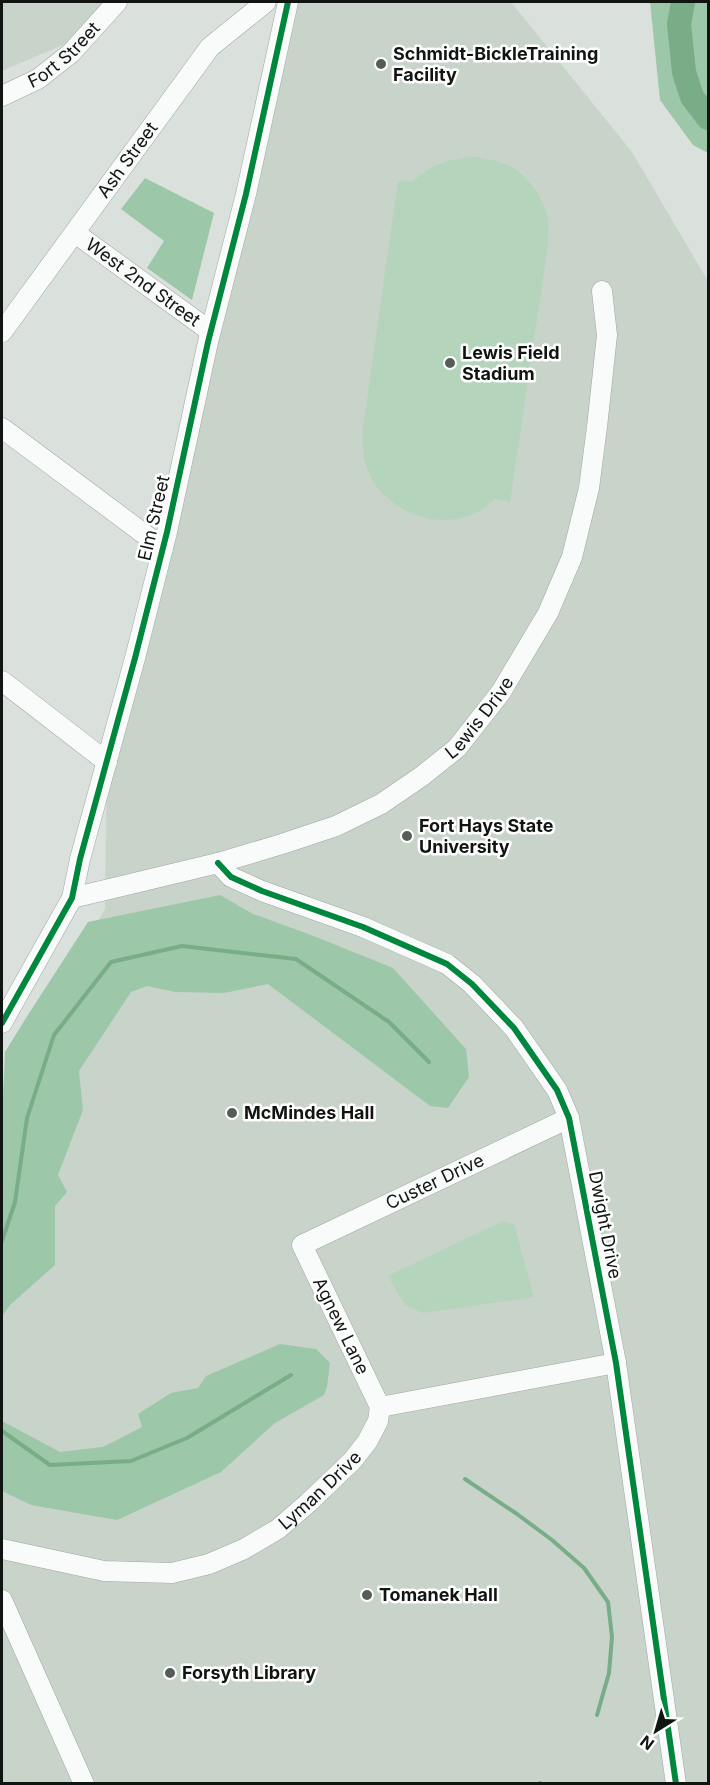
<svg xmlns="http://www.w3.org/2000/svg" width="710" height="1785" font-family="Inter,sans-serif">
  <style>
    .built { fill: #c8d4ca }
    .green { fill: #b5d4bc }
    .forest { fill: #9cc7a8 }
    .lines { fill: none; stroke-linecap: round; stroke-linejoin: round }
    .stream { stroke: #78ad88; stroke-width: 4 }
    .river { stroke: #78ad88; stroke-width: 24 }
    .minor-casing { stroke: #a1a6a2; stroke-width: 21 }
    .minor { stroke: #f9fafa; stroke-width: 20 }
    .cycleway-casing { stroke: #fff; stroke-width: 10 }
    .cycleway { stroke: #00873e; stroke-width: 6 }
    .poi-dot { fill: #575c58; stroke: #fff; stroke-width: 2 }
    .labels { text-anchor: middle; stroke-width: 5; stroke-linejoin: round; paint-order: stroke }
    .street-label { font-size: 18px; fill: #111512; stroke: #fff }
    .poi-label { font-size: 18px; font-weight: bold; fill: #111512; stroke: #fff; text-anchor: start }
  </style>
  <rect width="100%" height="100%" fill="#dae0db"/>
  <g class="built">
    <polygon points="2,2 106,2 82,31 65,44 2,71"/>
    <polygon points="289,2 511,2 632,152 708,281 708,1783 2,1784 2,1091 6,1077 105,909 107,762"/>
  </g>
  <g class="green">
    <path d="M475 157C487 159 501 161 512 167 530 178 545 200 548 221 549 229 548 237 548 245L510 502 494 499C467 529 417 525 389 499 384 495 379 491 376 486 363 466 362 452 363 428L398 181 412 182C431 165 450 158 475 157Z"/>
    <polygon points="503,1221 514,1224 534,1297 423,1313 405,1305 388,1276"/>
  </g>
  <g class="forest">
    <polygon points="650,2 708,2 708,153 693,145 660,100"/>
    <polygon points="145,178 214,213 192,300 147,268 164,241 121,209"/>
    <polygon points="220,895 253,914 311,935 393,968 466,1049 469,1077 448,1108 430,1106 268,984 224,993 175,992 147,986 131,992 79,1071 83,1110 58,1175 67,1192 55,1206 55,1265 10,1305 2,1316 2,1121 5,1052 26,1018 88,922"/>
    <polygon points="280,1344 316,1349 330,1363 327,1387 324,1395 275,1423 221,1472 117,1520 31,1505 2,1491 2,1421 60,1452 103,1447 142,1427 138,1414 171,1393 198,1388 206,1376"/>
  </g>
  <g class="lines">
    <g class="stream">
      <polyline points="2,1241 15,1202 27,1118 54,1035 111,962 182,946 296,959 389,1022 429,1062"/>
      <polyline points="2,1431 50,1465 131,1461 187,1438 291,1375"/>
      <polyline points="465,1479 517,1514 552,1540 584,1568 608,1602 612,1637 609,1673 597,1715"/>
      <polyline points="539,1784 540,1783"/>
    </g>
    <polyline class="river" points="683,2 679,24 684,72 692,97 708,118"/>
    <g class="minor-casing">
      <g id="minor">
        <path id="s1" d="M2 96 38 79 71 53 117 2"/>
        <path id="s2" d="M75 233 210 331"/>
        <path id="s3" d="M2 332 210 47 266 2"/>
        <polyline points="2,428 163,548"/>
        <polyline points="2,681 107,762"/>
        <polyline points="218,863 231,877 262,891 363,927 447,964 472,984 514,1028 557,1090 569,1118 616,1363 676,1784"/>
        <path id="s4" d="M72 898 218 863 282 844 336 826 381 804 422 776 457 748 501 692 548 613 572 557 589 488 597 427 607 335 602 291"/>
        <polyline points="2,1023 72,898 80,859 135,658 167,532 208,342 246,194 288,2"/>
        <path id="s5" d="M380 1407 302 1245 569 1118"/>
        <polyline points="380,1407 616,1363"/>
        <path id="s6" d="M2 1549 104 1571 172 1573 209 1564 244 1549 278 1529 308 1503 352 1461 367 1442 378 1421 380 1407"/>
        <polyline points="2,1600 84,1784"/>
      </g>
    </g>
    <use href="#minor" class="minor"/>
    <g class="cycleway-casing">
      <g id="cycleway">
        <polyline points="218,863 231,877 262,891 363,927 447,964 472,984 514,1028 557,1090 569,1118 616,1363 676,1784"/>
        <polyline points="2,1023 72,898 80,859 135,658 167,532 208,342 246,194 288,2"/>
      </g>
    </g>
    <use href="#cycleway" class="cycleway"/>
  </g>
  <g class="poi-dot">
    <circle cx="381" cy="64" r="6"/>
    <circle cx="450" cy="363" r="6"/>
    <circle cx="407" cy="836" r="6"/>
    <circle cx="232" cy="1113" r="6"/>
    <circle cx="367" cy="1595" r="6"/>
    <circle cx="170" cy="1673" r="6"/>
  </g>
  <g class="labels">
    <g class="street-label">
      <text dy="6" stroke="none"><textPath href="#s1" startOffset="75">Fort Street</textPath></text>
      <text dy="6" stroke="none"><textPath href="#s3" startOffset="213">Ash Street</textPath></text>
      <text dy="6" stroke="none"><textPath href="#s2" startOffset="84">West 2nd Street</textPath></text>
      <text transform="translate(154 518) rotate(-77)" y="6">Elm Street</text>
      <text dy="6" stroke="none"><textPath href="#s4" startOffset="456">Lewis Drive</textPath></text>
      <text dy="6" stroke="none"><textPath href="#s5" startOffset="327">Custer Drive</textPath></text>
      <text transform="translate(605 1225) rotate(79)" y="6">Dwight Drive</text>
      <text transform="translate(341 1326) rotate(64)" y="6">Agnew Lane</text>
      <text dy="6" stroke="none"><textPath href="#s6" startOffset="345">Lyman Drive</textPath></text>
    </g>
    <g class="poi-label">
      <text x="393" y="60">Schmidt-BickleTraining<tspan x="393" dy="21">Facility</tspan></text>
      <text x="462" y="359">Lewis Field<tspan x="462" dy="21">Stadium</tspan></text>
      <text x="419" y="832">Fort Hays State<tspan x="419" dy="21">University</tspan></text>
      <text x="244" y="1119">McMindes Hall</text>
      <text x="379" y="1601">Tomanek Hall</text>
      <text x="182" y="1679">Forsyth Library</text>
    </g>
  </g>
  <rect width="710" height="1785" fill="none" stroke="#111512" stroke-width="6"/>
  <g transform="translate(656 1731) rotate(217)" stroke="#ffffff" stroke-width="4.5" paint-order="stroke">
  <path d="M0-4.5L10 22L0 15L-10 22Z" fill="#111512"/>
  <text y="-9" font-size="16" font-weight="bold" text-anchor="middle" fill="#111512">N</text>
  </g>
</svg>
